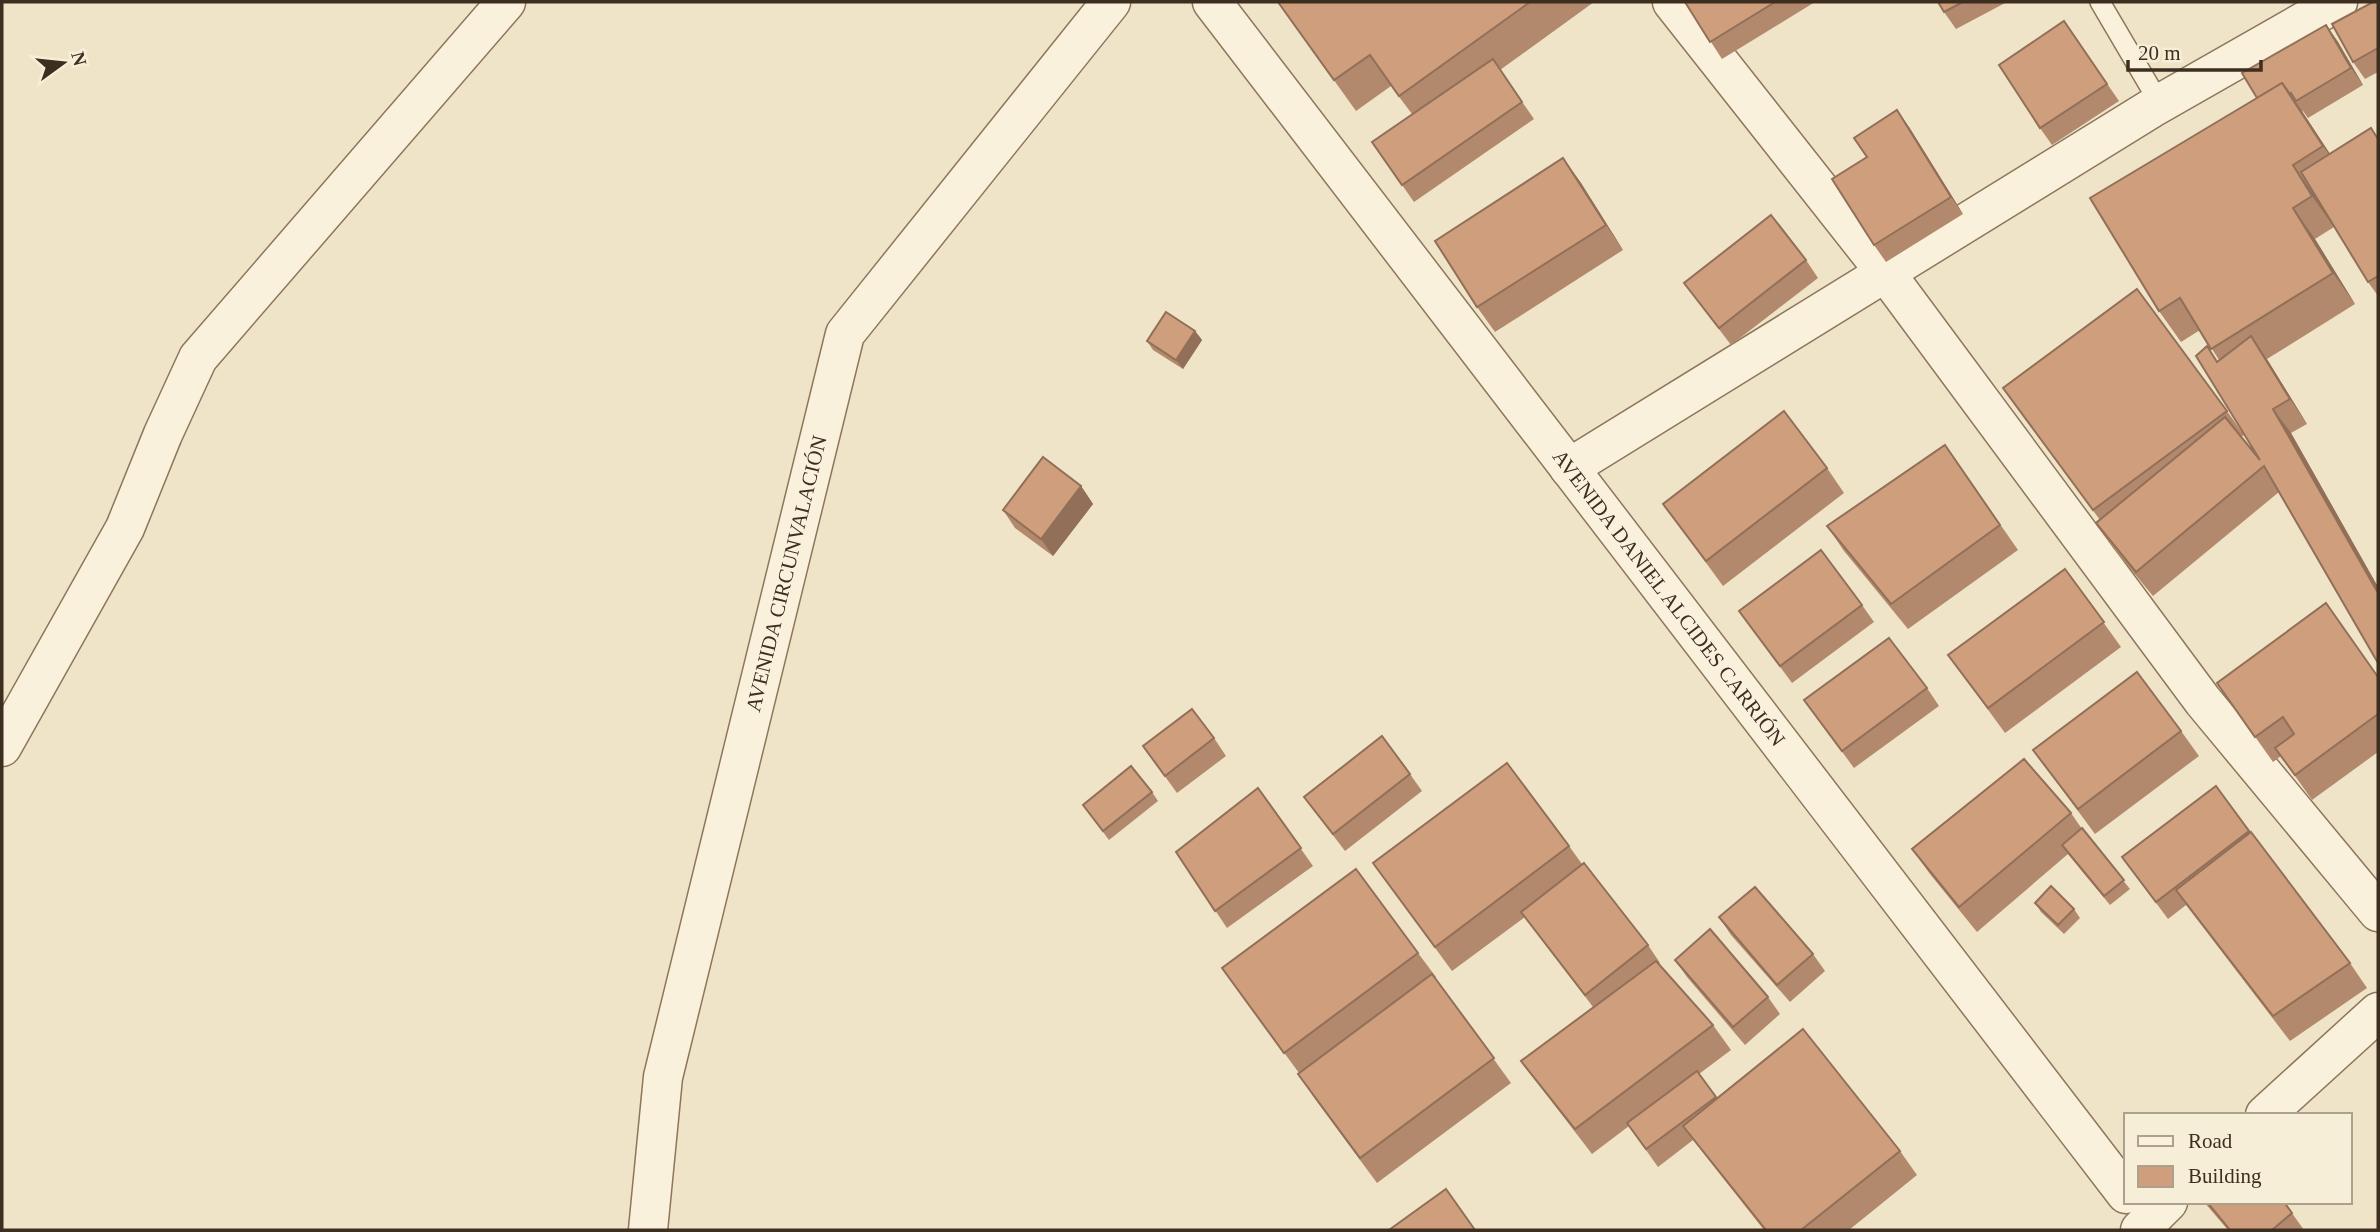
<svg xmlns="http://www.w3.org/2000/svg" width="2380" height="1232" font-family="'Times New Roman',serif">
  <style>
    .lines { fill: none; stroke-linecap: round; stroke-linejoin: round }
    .lane-casing { stroke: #8d765c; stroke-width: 22 }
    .street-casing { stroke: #8d765c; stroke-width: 41 }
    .lane { stroke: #faf1dc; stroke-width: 19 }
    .street { stroke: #faf1dc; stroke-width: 38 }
    .wall { fill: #b2896c }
    .shaded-wall { fill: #916f58 }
    .building { fill: #cf9f7d; stroke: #916f58; stroke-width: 2 }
    .labels { text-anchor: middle; stroke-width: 5; stroke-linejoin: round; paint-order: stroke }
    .street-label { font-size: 21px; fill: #3d2e20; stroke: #f7eed8 }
  </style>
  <rect width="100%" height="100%" fill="#f0e4c8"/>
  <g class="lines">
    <g class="lane-casing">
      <polyline id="lane" points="2100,2 2160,104"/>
    </g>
    <g class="street-casing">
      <g id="street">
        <path id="s1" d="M1212 2 2126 1194"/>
        <polyline points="1672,2 1885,272 2203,701 2378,912"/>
        <polyline points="1569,468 2152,108 2338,2"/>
        <polyline points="2,747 125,528 163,434 198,358 506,2"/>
        <polyline points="2265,1115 2378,1012"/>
        <path id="s2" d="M648 1230 663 1077 845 334 1111 2"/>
        <polyline points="2140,1230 2168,1202"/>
      </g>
    </g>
    <use href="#lane" class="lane"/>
    <use href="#street" class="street"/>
  </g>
  <g class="wall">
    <polygon points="1278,2 1594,2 1500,70 1534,119 1414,202 1372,142 1412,114 1391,86 1356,111"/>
    <polygon points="1685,2 1815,2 1722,59"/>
    <polygon points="1938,2 2007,2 1956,29 1944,12"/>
    <polygon points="2378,2 2378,72 2365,79 2353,62"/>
    <polygon points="2064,21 2119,101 2052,145 2040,128"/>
    <polygon points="2326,25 2338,42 2363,85 2308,118 2303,111 2302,112 2330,154 2378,138 2378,296 2368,282 2315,195 2334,227 2315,239 2355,304 2267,359 2307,424 2291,433 2378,587 2378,663 2279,492 2153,596 2113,548 2096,523 2100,520 2003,388 2227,411 2244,435 2241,437 2260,460 2207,346 2218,362 2219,360 2200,330 2181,342 2159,311 2257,98"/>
    <polygon points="1909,127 1963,214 1886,262 1874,245 1867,157"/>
    <polygon points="1563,158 1581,183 1623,250 1495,332 1477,307"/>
    <polygon points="1806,260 1818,278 1731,345 1684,283"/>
    <polygon points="1195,331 1202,340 1183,369 1153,350 1147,341"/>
    <polygon points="1945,445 2018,550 1908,629 1844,551 1827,526"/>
    <polygon points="1827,468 1844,493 1723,586 1663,504"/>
    <polygon points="1081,486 1093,504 1053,556 1015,528 1003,510"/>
    <polygon points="2065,569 2121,647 2005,733 1948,655"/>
    <polygon points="1862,605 1874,622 1792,683 1739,611"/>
    <polygon points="2378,677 2378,752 2312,800 2281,756 2273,762 2217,683"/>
    <polygon points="1927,688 1939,706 1854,768 1804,700"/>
    <polygon points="2181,731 2199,756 2095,834 2033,750"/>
    <polygon points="1214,738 1226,756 1177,793 1143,746"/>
    <polygon points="1410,774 1422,791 1345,851 1304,797"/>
    <polygon points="2216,786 2350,963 2367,988 2290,1041 2186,905 2168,919 2122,857"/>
    <polygon points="1258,788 1313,866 1227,928 1176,852"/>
    <polygon points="1152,792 1158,801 1109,840 1083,805"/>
    <polygon points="2071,813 2082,829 2130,889 2110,905 2068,854 1977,932 1930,874 1912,849"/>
    <polygon points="1569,846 1582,864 1648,945 1660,963 1658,964 1713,1025 1731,1050 1699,1074 1717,1099 1900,1151 1917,1175 1849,1230 1764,1230 1693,1140 1658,1167 1629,1126 1592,1154 1539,1085 1521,1061 1593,1007 1525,917 1452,971 1373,863"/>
    <polygon points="2035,903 2074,909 2080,918 2064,934 2041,912"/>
    <polygon points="1719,917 1813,954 1825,971 1790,1002 1731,935"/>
    <polygon points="1418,953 1436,977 1435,978 1511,1083 1377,1183 1315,1099 1298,1074 1299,1073 1222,968"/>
    <polygon points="1675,960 1768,997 1780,1014 1745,1045 1687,977"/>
    <polygon points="2204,1202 2284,1202 2304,1230 2228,1230"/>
  </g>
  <g class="shaded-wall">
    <polygon points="2326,25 2338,42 2363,85 2351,68"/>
    <polygon points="2282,83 2304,114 2345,177 2323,146"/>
    <polygon points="1897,110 1909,127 1963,214 1951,197"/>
    <polygon points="1563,158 1581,183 1623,250 1606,225"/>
    <polygon points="2293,165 2315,196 2334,227 2312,196"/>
    <polygon points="2293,208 2315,239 2355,304 2333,273"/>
    <polygon points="1195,331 1202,340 1183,369 1176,360"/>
    <polygon points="2251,336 2268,361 2307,424 2290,399"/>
    <polygon points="2273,409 2291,433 2378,587 2378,593"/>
    <polygon points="1081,486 1093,504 1053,556 1041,539"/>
  </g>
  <g class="building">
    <polygon points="1278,2 1530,2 1399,96 1370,55 1334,80"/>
    <polygon points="1685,2 1775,2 1710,42"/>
    <polygon points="1938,2 1963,2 1944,12"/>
    <polygon points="2373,2 2378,2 2378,48 2353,62 2332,24"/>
    <polygon points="2064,21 2107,84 2040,128 1999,65"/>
    <polygon points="2326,25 2351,68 2296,101 2291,93 2290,94 2282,83 2257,98 2242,73"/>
    <polygon points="1493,59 1522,102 1402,185 1372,142"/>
    <polygon points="2282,83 2323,146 2293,165 2312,196 2293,208 2333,273 2211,349 2180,298 2159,311 2090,198"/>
    <polygon points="1897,110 1951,197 1874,245 1832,179 1867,157 1854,138"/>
    <polygon points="2371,128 2378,139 2378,276 2368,282 2301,172"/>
    <polygon points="1563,158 1606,225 1477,307 1435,241"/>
    <polygon points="1771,215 1806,260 1719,328 1684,283"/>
    <polygon points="2137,289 2227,411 2093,510 2003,388"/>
    <polygon points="1166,312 1195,331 1176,360 1147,341"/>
    <polygon points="2251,336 2290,399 2273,409 2378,593 2378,663 2264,466 2136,572 2096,523 2225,417 2260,460 2196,356 2207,346 2217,362"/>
    <polygon points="1784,411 1827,468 1706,561 1663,504"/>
    <polygon points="1945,445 2000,525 1891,604 1827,526"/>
    <polygon points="1043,457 1081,486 1041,539 1003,510"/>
    <polygon points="1821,550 1862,605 1780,666 1739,611"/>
    <polygon points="2065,569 2104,622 1988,708 1948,655"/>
    <polygon points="2326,603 2378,677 2378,714 2295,775 2275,748 2294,734 2283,717 2255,737 2217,683"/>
    <polygon points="1889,638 1927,688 1842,751 1804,700"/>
    <polygon points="2137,672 2181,731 2078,809 2033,750"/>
    <polygon points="1192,709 1214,738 1165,776 1143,746"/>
    <polygon points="1382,736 1410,774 1333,834 1304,797"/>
    <polygon points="2024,759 2071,813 1959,907 1912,849"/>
    <polygon points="1507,763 1569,846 1435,947 1373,863"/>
    <polygon points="1131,766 1152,792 1103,831 1083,805"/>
    <polygon points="2216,786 2249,831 2156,902 2122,857"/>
    <polygon points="1258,788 1301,848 1215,911 1176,852"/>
    <polygon points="2082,828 2124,880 2104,896 2062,845"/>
    <polygon points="2251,832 2350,963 2273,1016 2176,890"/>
    <polygon points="1584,863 1648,945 1585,995 1521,912"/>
    <polygon points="1356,869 1418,953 1284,1053 1222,968"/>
    <polygon points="2051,886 2074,909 2058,925 2035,903"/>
    <polygon points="1755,887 1813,954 1777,985 1719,917"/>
    <polygon points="1710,929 1768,997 1733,1027 1675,960"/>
    <polygon points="1656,961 1713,1025 1575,1129 1521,1061"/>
    <polygon points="1432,974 1494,1058 1360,1158 1298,1074"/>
    <polygon points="1803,1029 1900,1151 1801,1230 1766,1230 1683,1126"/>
    <polygon points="1697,1071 1716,1097 1646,1149 1627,1123"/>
    <polygon points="1446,1189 1475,1230 1389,1230"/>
    <polygon points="2207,1202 2284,1202 2292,1213 2272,1230 2230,1230"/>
  </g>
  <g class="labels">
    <g class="street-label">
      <text dy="7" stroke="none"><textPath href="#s2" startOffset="672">AVENIDA CIRCUNVALACIÓN</textPath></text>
      <text dy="7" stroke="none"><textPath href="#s1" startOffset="751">AVENIDA DANIEL ALCIDES CARRIÓN</textPath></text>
    </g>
  </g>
  <rect width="2380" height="1232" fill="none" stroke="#3d2e20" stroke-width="7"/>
  <rect x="2124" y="1113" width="228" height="91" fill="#f7eed8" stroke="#ada18e" stroke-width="2"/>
  <rect x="2138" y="1136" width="35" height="10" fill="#faf1dc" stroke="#ada18e" stroke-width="2"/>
  <text x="2188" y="1148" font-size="21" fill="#3d2e20">Road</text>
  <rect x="2138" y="1166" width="35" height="21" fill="#cf9f7d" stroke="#ada18e" stroke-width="2"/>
  <text x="2188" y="1183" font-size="21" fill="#3d2e20">Building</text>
  <g transform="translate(63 63) rotate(75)" stroke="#f7eed8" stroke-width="5" paint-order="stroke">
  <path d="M0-5L12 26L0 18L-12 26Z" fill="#3d2e20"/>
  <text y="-10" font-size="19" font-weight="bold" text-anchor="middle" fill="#3d2e20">N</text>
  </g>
  <path d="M2128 60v10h133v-10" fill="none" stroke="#3d2e20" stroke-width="3.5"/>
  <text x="2138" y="60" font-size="21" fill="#3d2e20" stroke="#f7eed8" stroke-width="5" paint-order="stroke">20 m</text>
</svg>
